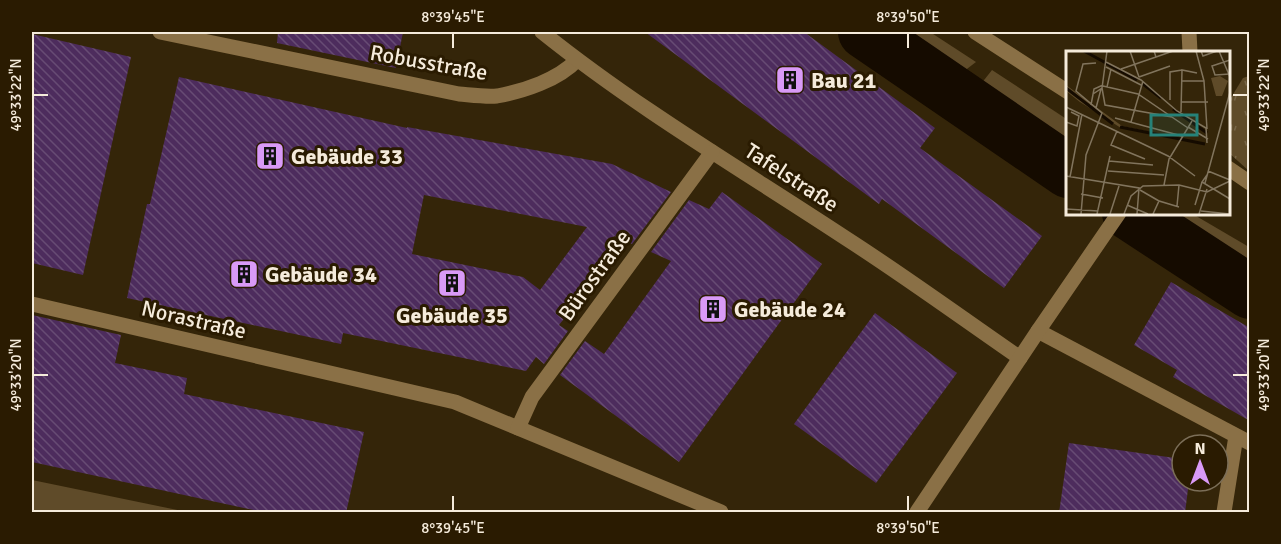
<svg xmlns="http://www.w3.org/2000/svg" width="1281" height="544" font-family="Signika,sans-serif">
  <style>
    .grass { fill: #5f4b29 }
    .park { fill: url(#park-tufts) }
    .lines { fill: none; stroke-linecap: round; stroke-linejoin: round }
    .river { stroke: #150b00; stroke-width: 54 }
    .building { fill: url(#building-back-hatch); fill-rule: evenodd }
    .minor { stroke: #8a7046; stroke-width: 15 }
    .ticks { fill: none; stroke: #f5ebdb; stroke-width: 2 }
    .labels { text-anchor: middle; stroke-width: 6; stroke-linejoin: round; paint-order: stroke }
    .street-label { font-size: 22px; fill: #f5ebdb; stroke: #2a1b01 }
    .poi-label { font-size: 22px; font-weight: bold; fill: #f5ebdb; stroke: #2a1b01; text-anchor: start }
    .inset-river { fill: none; stroke: #150b00; stroke-width: 3 }
    .inset-road { fill: none; stroke: #81745d; stroke-width: 1.5 }
    .view { fill: #268279; fill-opacity: 0.15; stroke: #268279; stroke-width: 3 }
    .inset-edge { fill: none; stroke: #f5ebdb; stroke-width: 3 }
    .neatline { fill: none; stroke: #f5ebdb; stroke-width: 2 }
    .ticks-label { font-size: 15px; text-anchor: middle; fill: #f5ebdb }
  </style>
  <defs>
    <pattern id="park-tufts" width="24" height="20" patternUnits="userSpaceOnUse" patternTransform="scale(1.5)"><rect width="24" height="20" fill="#5f4b29"/><path d="M3 7l-1-3M5 7V3M7 7l1-3M15 17l-1-3M17 17v-4M19 17l1-3" fill="none" stroke="#776547"/></pattern>
    <pattern id="building-back-hatch" width="6" height="6" patternUnits="userSpaceOnUse" patternTransform="scale(1.5)"><rect width="6" height="6" fill="#4d2c5d"/><path d="M-1 5l2 2M0 0l6 6M5-1l2 2" fill="none" stroke="#674b74"/></pattern>
  </defs>
  <rect width="100%" height="100%" fill="#342509"/>
  <g class="grass">
    <polygon points="899,32 930,32 976,62 959,75"/>
    <polygon points="992,70 1068,120 1068,160 973,94"/>
    <polygon points="1165,213 1191,213 1249,247 1249,279 1159,223"/>
    <polygon points="32,480 187,512 32,512"/>
  </g>
  <polygon class="park" points="1249,76 1249,171 1228,152 1229,101 1243,78"/>
  <g class="lines">
    <g class="river">
      <polyline points="865,32 1068,171"/>
      <polyline points="1129,213 1250,292"/>
    </g>
  </g>
  <g class="building">
    <polygon points="278,32 403,32 396,68 277,43"/>
    <polygon points="645,32 804,32 935,128 920,148 1042,236 1004,288 882,199 879,204"/>
    <polygon points="32,34 131,57 83,275 32,263"/>
    <path d="M179 77 407 128V127L612 164 671 192 632 244 614 236 570 311 559 325 568 331 544 364 536 357 526 371 343 333 341 344 127 298 147 204H150ZM424 195 587 227 540 290 523 277 412 254Z"/>
    <polygon points="722,192 822,264 679,462 560,375 585,341 604,354 671,261 651,252 689,200 709,209"/>
    <polygon points="1171,282 1250,328 1250,421 1173,377 1177,370 1134,345"/>
    <polygon points="875,313 957,373 876,483 794,424"/>
    <polygon points="32,315 121,335 115,363 187,378 184,394 364,432 346,513 267,513 32,462"/>
    <polygon points="1069,443 1182,459 1182,481 1189,481 1185,513 1059,513"/>
  </g>
  <g class="lines">
    <g class="minor">
      <path d="M160 32 459 94C471 95 485 97 497 96 524 91 558 80 577 60"/>
      <path d="M542 32C638 109 744 171 847 239 906 277 962 318 1020 358"/>
      <polyline points="975,32 1068,92"/>
      <polyline points="1189,32 1190,52"/>
      <polyline points="1228,168 1250,183"/>
      <polyline points="32,304 455,402 721,512"/>
      <polyline points="1038,331 1250,443"/>
      <polyline points="518,428 532,397 712,152"/>
      <polyline points="917,512 1038,331 1119,213"/>
      <polyline points="1224,512 1236,436"/>
    </g>
  </g>
  <path class="ticks" d="M453 33V48M908 33V48M33 95H48M1233 95H1248M33 375H48M1233 375H1248M453 496V511M908 496V511"/>
  <defs>
    <g id="building-square" transform="scale(1.5)"><rect x="-9" y="-9" width="18" height="18" rx="4" fill="#d99af7" stroke="#2a1b01"/><path d="M-4-6H4V6H1V3H-1V6H-4ZM-2.5-4.3h1.7v1.8h-1.7ZM.8-4.3h1.7v1.8H.8ZM-2.5-1h1.7V.8h-1.7ZM.8-1h1.7V.8H.8Z" fill="#111"/></g>
  </defs>
  <g fill-rule="evenodd">
    <use href="#building-square" x="790" y="80"/>
    <use href="#building-square" x="270" y="156"/>
    <use href="#building-square" x="244" y="274"/>
    <use href="#building-square" x="452" y="283"/>
    <use href="#building-square" x="713" y="309"/>
  </g>
  <g class="labels">
    <g class="street-label">
      <text transform="translate(429 62) rotate(10)" y="8">Robusstraße</text>
      <text transform="translate(792 177) rotate(33)" y="8">Tafelstraße</text>
      <text transform="translate(594 275) rotate(-54)" y="8">Bürostraße</text>
      <text transform="translate(194 319) rotate(13)" y="8">Norastraße</text>
    </g>
    <g class="poi-label">
      <text x="811" y="88">Bau 21</text>
      <text x="291" y="164">Gebäude 33</text>
      <text x="265" y="282">Gebäude 34</text>
      <text x="734" y="317">Gebäude 24</text>
      <text x="452" y="323" text-anchor="middle">Gebäude 35</text>
    </g>
  </g>
  <g transform="translate(1066 51)">
    <rect width="164" height="164" fill="#342509"/>
    <path d="M154 25 162 30 156 45H150L145 27ZM0 34 56 75 113 87 55 77 14 51 0 40Z" fill="#5f4b29"/>
    <path class="inset-river" d="M18 0 71 29M77 33 95 47M0 37 47 73M107 58 141 82M54 76 139 93"/>
    <path class="inset-road" d="M64 0 73 26M130 0 138 30M135 0 137 5 151 0M153 0 164 26M90 6 107 0M164 9 146 15 149 24 164 23M40 11 75 29 111 60 140 77 141 92M40 16 75 34M55 18 90 6 88 0M73 26 104 15M116 30H138L141 78M37 35 72 43 122 77M41 36 45 18M36 37 39 54 106 66M27 43 36 37 41 0M104 49V21L116 19M115 51H142M25 54 28 38 37 34M0 56 102 105 129 125M30 57 35 38M115 61 116 19 131 22M49 67 116 85M0 71 11 75 13 65 5 61M65 71 77 30M122 76 142 88M51 80 45 94 79 108M43 110 87 114M42 120 98 124M142 120 164 129M141 124 136 131 164 148M0 125 73 137 71 163M4 126 16 63M139 132 164 41M98 134 103 108 126 70M74 139 93 150M15 143 37 147M61 154 82 163M129 154 136 131M111 155 113 134M0 158 32 160M135 160 164 163M15 163 20 104 36 62 10 40 17 13 30 12M31 163 44 105M44 163 53 135M58 163 65 145 77 135 113 134 141 141 164 130M87 163 93 150 113 156M133 163 141 138"/>
    <path class="view" d="M85 64H131V84H85Z"/>
    <rect width="164" height="164" class="inset-edge"/>
  </g>
  <rect width="1281" height="544" fill="none" stroke="#2a1b01" stroke-width="66"/>
  <g transform="translate(1200 463)"><circle r="28" fill="#2a1b01" stroke="#7b6e58" stroke-width="1.5"/>
  <path d="M0-4.5L10 22L0 15L-10 22Z" fill="#d99af7"/>
  <text y="-9" font-size="16" font-weight="bold" text-anchor="middle" fill="#f5ebdb">N</text>
  </g>
  <rect x="33" y="33" width="1215" height="478" class="neatline"/>
  <g class="ticks-label">
    <text x="453" y="22">8°39'45"E</text>
    <text x="908" y="22">8°39'50"E</text>
    <text transform="translate(16 95) rotate(-90)" y="5">49°33'22"N</text>
    <text transform="translate(1264 95) rotate(-90)" y="5">49°33'22"N</text>
    <text transform="translate(16 375) rotate(-90)" y="5">49°33'20"N</text>
    <text transform="translate(1264 375) rotate(-90)" y="5">49°33'20"N</text>
    <text x="453" y="533">8°39'45"E</text>
    <text x="908" y="533">8°39'50"E</text>
  </g>
</svg>
